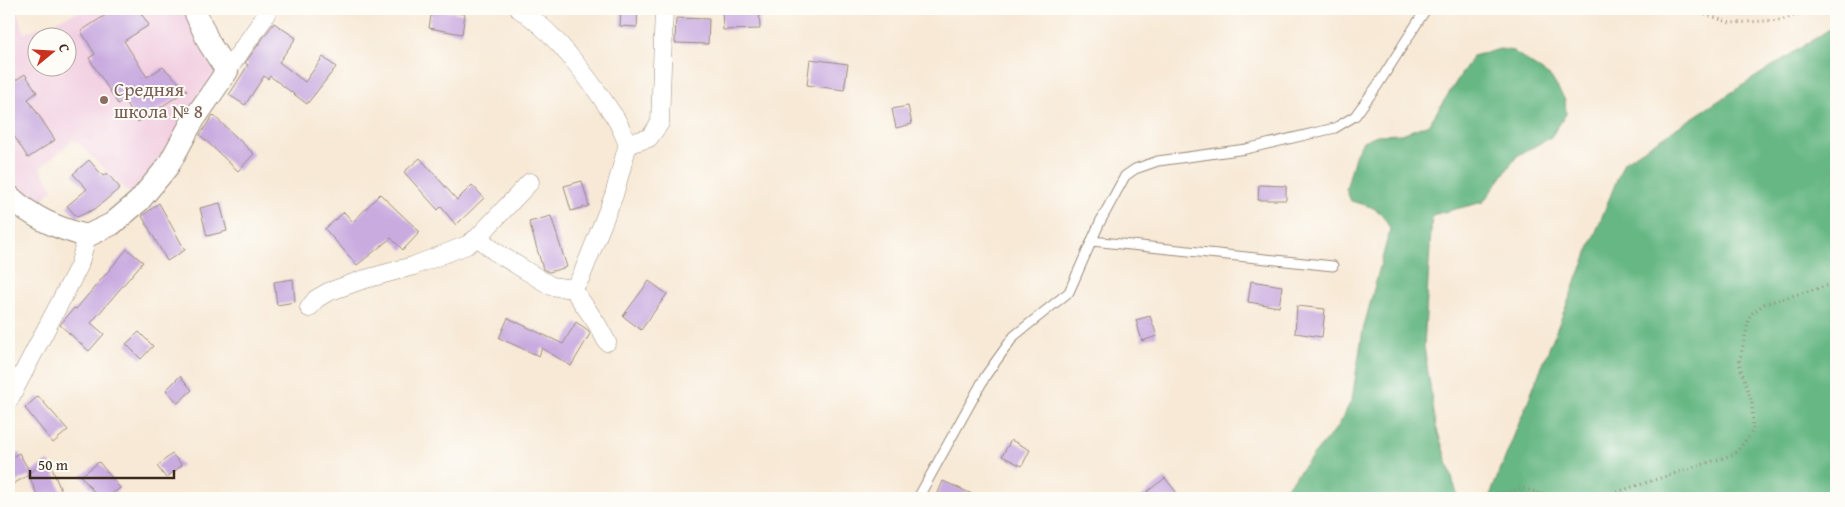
<svg xmlns="http://www.w3.org/2000/svg" width="1845" height="507" font-family="'Gentium Book Plus',serif">
  <style>
    .built { fill: #f2cfe1; fill-rule: evenodd }
    .forest { fill: #66b783; stroke: #507050 }
    .building { fill: #c9abe0 }
    .lines { fill: none; stroke-linecap: round; stroke-linejoin: round }
    .service-casing { stroke: #998a7a; stroke-width: 11 }
    .minor-casing { stroke: #998a7a; stroke-width: 19 }
    .tertiary-casing { stroke: #998a7a; stroke-width: 24 }
    .path { stroke: #998a7a; stroke-width: 3; stroke-dasharray: 1 4; stroke-linecap: butt }
    .service { stroke: #fff; stroke-width: 9 }
    .minor { stroke: #fff; stroke-width: 18 }
    .tertiary { stroke: #fff; stroke-width: 22 }
    .education-dot { fill: #8d6e63; stroke: #fdfcf7; stroke-width: 2 }
    .labels { text-anchor: middle; stroke-width: 4; stroke-linejoin: round; paint-order: stroke }
    .education-label { font-size: 19px; fill: #785e54; stroke: #fdfcf7; text-anchor: start }
  </style>
  <rect width="100%" height="100%" fill="#fdfcf7"/>
  <filter id="ink" filterUnits="userSpaceOnUse"><feTurbulence type="fractalNoise" baseFrequency=".02" numOctaves="2"/><feDisplacementMap in="SourceGraphic" scale="10" xChannelSelector="R" yChannelSelector="G"/><feConvolveMatrix kernelMatrix="1 2 1 2 8 2 1 2 1" color-interpolation-filters="sRGB"/></filter>
  <filter id="wash" filterUnits="userSpaceOnUse"><feTurbulence type="fractalNoise" baseFrequency=".0096" numOctaves="4" result="noise"/><feDisplacementMap in="SourceGraphic" scale="20" xChannelSelector="R" yChannelSelector="G"/><feGaussianBlur stdDeviation="1.12" result="paint"/><feColorMatrix in="noise" values="0 0 0 0 0 0 0 0 0 0 0 0 0 0 0 0 0 1.4 0 .05"/><feComposite in="paint" operator="in"/></filter>
  <g filter="url(#wash)">
    <rect width="100%" height="100%" fill="#f7e9d6"/>
    <path class="built" d="M9 9H18V13L24 33 86 9H188L220 72 152 178 131 195 74 139 40 168 53 189 37 206 9 181ZM38 38H68V68H38Z"/>
    <g class="forest">
      <polygon points="1836,25 1836,498 1489,498 1624,162"/>
      <path d="M1500 49 1513 51 1551 77 1565 100 1566 114 1551 137 1517 156 1483 202 1432 215 1424 346 1436 426 1457 494 1456 498H1277L1339 425 1352 399 1363 330 1390 229C1381 207 1372 207 1351 201L1346 189 1356 153 1363 141 1377 135 1402 134 1429 124 1473 56Z"/>
    </g>
    <g id="blocks">
      <g class="building">
        <polygon points="115,9 138,9 149,25 124,41 147,77 163,67 187,90 138,122 124,100 118,104 89,58 95,54 81,31"/>
        <polygon points="432,9 465,14 462,34 429,28"/>
        <polygon points="621,9 638,9 637,27 620,26"/>
        <polygon points="722,9 759,9 760,29 723,30"/>
        <polygon points="676,18 709,19 708,44 675,43"/>
        <polygon points="274,23 296,38 279,62 305,82 323,57 336,67 307,104 270,76 268,79 264,76 245,105 229,95 248,65 245,63"/>
        <polygon points="810,59 848,64 844,90 807,85"/>
        <polygon points="25,74 37,92 28,99 55,140 28,158 9,128 9,85"/>
        <polygon points="908,106 912,124 896,128 892,109"/>
        <polygon points="213,115 254,154 238,171 200,135"/>
        <polygon points="420,158 457,200 472,185 484,198 456,225 441,207 438,210 404,172"/>
        <polygon points="89,160 103,176 107,173 120,188 95,209 77,217 67,206 87,189 73,174"/>
        <polygon points="582,181 589,206 571,211 564,186"/>
        <polygon points="1259,185 1286,186 1286,200 1258,200"/>
        <polygon points="380,194 420,232 403,250 391,238 357,265 325,229 344,212 353,222"/>
        <polygon points="159,203 185,250 167,261 142,216"/>
        <polygon points="220,203 227,231 207,236 200,208"/>
        <polygon points="551,216 567,267 549,272 543,269 529,222"/>
        <polygon points="127,249 143,262 91,323 104,334 89,351 60,325 74,308 76,309"/>
        <polygon points="293,279 295,302 277,305 274,282"/>
        <polygon points="649,281 667,294 641,330 623,316"/>
        <polygon points="1251,281 1282,286 1279,307 1248,302"/>
        <polygon points="1297,306 1325,309 1322,337 1295,333"/>
        <polygon points="1150,316 1157,336 1142,341 1136,320"/>
        <polygon points="508,318 563,344 576,322 588,330 590,334 571,366 542,348 539,356 499,338"/>
        <polygon points="139,332 153,346 141,359 126,344"/>
        <polygon points="180,376 192,390 178,403 166,390"/>
        <polygon points="38,396 68,430 53,443 25,408"/>
        <polygon points="1011,440 1030,450 1022,466 1002,456"/>
        <polygon points="19,453 30,472 49,461 64,498 38,498 29,475 9,486 9,459"/>
        <polygon points="172,454 182,465 166,478 157,466"/>
        <polygon points="99,462 120,488 107,498 99,498 81,476"/>
        <polygon points="1165,478 1181,498 1139,498"/>
        <polygon points="943,481 981,498 936,498"/>
      </g>
    </g>
  </g>
  <g filter="url(#ink)">
    <use href="#blocks" fill-opacity="0" stroke="#998a7a" stroke-width="1"/>
    <g class="lines">
      <g class="service-casing">
        <g id="service">
          <polyline points="1092,241 1333,266"/>
          <polyline points="918,498 986,375 1014,336 1069,292 1100,222 1125,176 1135,169 1158,161 1246,149 1335,128 1355,116 1377,86 1426,9"/>
        </g>
      </g>
      <g class="minor-casing">
        <g id="minor">
          <path d="M519 9C553 30 590 80 612 113 619 122 623 134 628 144"/>
          <polyline points="227,71 264,18 268,9"/>
          <polyline points="628,144 649,138 660,123 664,9"/>
          <polyline points="478,237 494,251 551,286 573,289 597,324 607,342"/>
          <polyline points="573,289 581,277 614,195 628,144"/>
          <polyline points="309,308 316,299 328,292 362,280 413,266 467,245 478,237 530,182"/>
          <polyline points="9,400 79,266 87,236"/>
        </g>
      </g>
      <g class="tertiary-casing">
        <path id="tertiary" d="M9 196C33 218 56 228 87 236L112 224 139 201 168 166 192 122 227 71 209 43 194 9"/>
      </g>
      <g class="path">
        <polyline points="1691,9 1730,23 1781,20 1817,9"/>
        <polyline points="1485,498 1522,488 1559,498"/>
        <polyline points="1598,498 1735,454 1753,431 1752,403 1739,363 1750,315 1764,304 1836,283"/>
      </g>
      <use href="#service" class="service"/>
      <use href="#minor" class="minor"/>
      <use href="#tertiary" class="tertiary"/>
    </g>
  </g>
  <circle class="education-dot" cx="104" cy="100" r="5"/>
  <g class="labels">
    <g class="education-label">
      <text x="114" y="96">Средняя<tspan x="114" dy="22">школа № 8</tspan></text>
    </g>
  </g>
  <rect width="1845" height="507" fill="none" stroke="#fdfcf7" stroke-width="30"/>
  <g transform="translate(52 52) rotate(72)"><circle r="24" fill="#fdfcf7" stroke="#afa8a0"/>
  <path d="M0-4L9 19L0 12L-9 19Z" fill="#c8321e"/>
  <text y="-8" font-size="14" font-weight="bold" text-anchor="middle" fill="#3b2a1e">С</text>
  </g>
  <path d="M30 470v8h144v-8" fill="none" stroke="#3b2a1e" stroke-width="2.5"/>
  <text x="38" y="470" font-size="15" fill="#3b2a1e" stroke="#fdfcf7" stroke-width="4" paint-order="stroke">50 m</text>
</svg>
